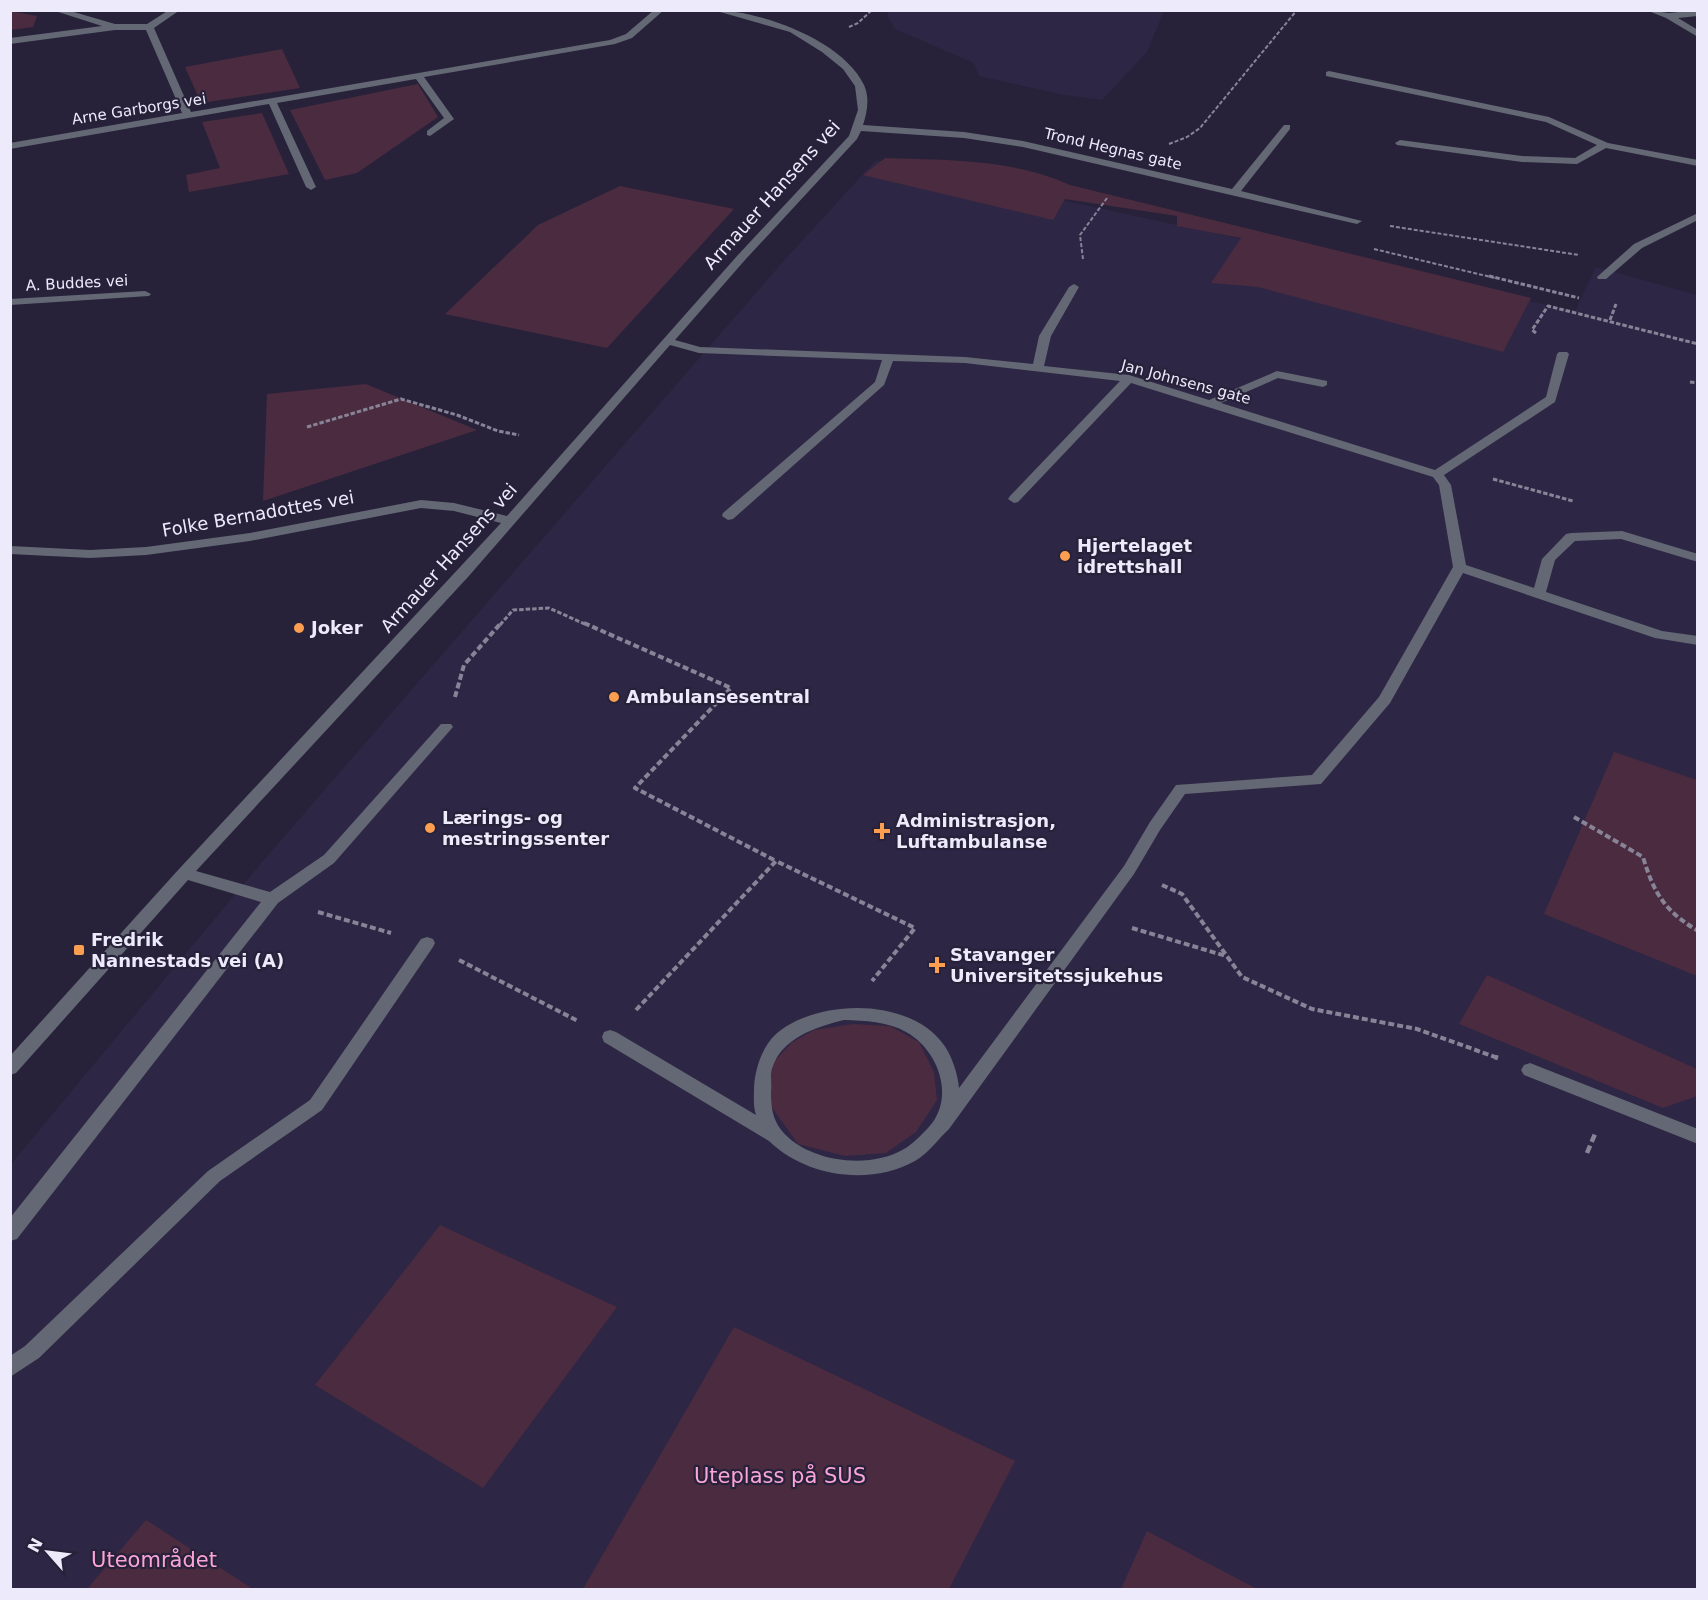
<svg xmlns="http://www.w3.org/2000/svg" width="1708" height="1600" font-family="'DejaVu Sans',sans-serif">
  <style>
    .built { fill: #2d2645 }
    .green { fill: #4b2b3f }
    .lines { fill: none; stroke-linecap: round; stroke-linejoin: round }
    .path-far3 { stroke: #888498; stroke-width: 2; stroke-dasharray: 4 2; stroke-linecap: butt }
    .path-far2 { stroke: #888498; stroke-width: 3; stroke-dasharray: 4.5 2; stroke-linecap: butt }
    .path-far1 { stroke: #888498; stroke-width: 4; stroke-dasharray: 6 3; stroke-linecap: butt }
    .path { stroke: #888498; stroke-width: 4.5; stroke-dasharray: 8 4; stroke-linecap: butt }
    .minor { fill: #636874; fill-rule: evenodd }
    .poi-dot { fill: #fb9e50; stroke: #27223a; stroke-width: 2 }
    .labels { text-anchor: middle; stroke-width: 4.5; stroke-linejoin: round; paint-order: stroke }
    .far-street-label { font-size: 15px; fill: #edeafb; stroke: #27223a }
    .street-label { font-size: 18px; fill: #edeafb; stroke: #27223a }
    .poi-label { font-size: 18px; font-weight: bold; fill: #edeafb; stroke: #27223a; text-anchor: start }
    .near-park-label { font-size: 21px; fill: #fba4d9; stroke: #27223a }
  </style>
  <rect width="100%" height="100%" fill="#27223a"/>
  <g class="built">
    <polygon points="889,11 889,10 1164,11 1147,52 1102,100 1064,95 979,76 974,63 895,29 887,16"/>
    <polygon points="876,160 1575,311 1596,267 1697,295 1697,1589 11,1590 11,1164 262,862 780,265"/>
  </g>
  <g class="green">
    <polygon points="10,11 37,16 33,27 11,30"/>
    <polygon points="282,49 300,88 201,103 185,67"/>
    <polygon points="418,84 438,117 357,173 325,180 290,110"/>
    <polygon points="262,113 289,174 189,192 186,175 220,168 202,122"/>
    <path d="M885 158C946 160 1014 159 1070 185L1531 298 1503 352 1258 287 1211 283 1241 238 1177 226V216L1065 199 1053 220 863 175Z"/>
    <polygon points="620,186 734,209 607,348 445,314 538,225"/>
    <polygon points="366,384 477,430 263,501 267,394"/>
    <polygon points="1614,752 1697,780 1697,976 1544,914"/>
    <polygon points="1487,975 1697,1069 1697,1096 1663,1108 1459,1024"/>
    <polygon points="853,1024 890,1026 919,1042 934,1072 937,1100 916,1132 886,1153 845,1156 798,1144 768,1102 773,1063 791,1043 814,1030"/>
    <polygon points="440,1225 617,1307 483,1488 315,1385"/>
    <polygon points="734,1327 1015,1461 949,1589 583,1589"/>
    <polygon points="146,1520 253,1589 87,1589"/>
    <polygon points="1147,1531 1257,1589 1121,1589"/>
  </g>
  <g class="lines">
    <g class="path-far3">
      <polyline points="849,27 858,23 872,10"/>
      <polyline points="1169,144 1187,137 1200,128 1297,10"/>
      <polyline points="1390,226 1579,255"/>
      <polyline points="1374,249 1495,278"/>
      <polyline points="1083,259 1080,235 1107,198"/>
    </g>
    <g class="path-far2">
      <polyline points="1489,276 1579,298"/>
      <polyline points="1610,320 1616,304"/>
      <polyline points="1536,333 1532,330 1548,306 1698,344"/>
      <polyline points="1690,382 1698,383"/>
      <polyline points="307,427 401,399 457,415 498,431 519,435"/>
      <polyline points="1493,479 1573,501"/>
      <polyline points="500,625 513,610 549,608 587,625"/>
    </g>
    <g class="path-far1">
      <polyline points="584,623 731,688 635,788 776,861"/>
      <polyline points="455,697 464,665 501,623"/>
      <path d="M1574 817 1643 857C1654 894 1665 911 1698 931"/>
      <polyline points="1162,885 1182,894 1242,977 1312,1009 1417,1029 1498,1058"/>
      <polyline points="318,912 391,933"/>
      <polyline points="1132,928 1226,956"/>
      <polyline points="459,960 578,1021"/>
      <polyline points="636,1010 776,861 915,928 872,981"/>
    </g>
    <g class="path">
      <polyline points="1495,1057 1498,1058"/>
      <polyline points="1587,1153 1595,1134"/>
    </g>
    <g class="minor">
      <polygon points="52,10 67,10 115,24 147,24 169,10 180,10 154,28 191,112 610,40 626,34 654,10 664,10 632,38 615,44 424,77 454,119 430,136 427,135 427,131 444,118 416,79 277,103 316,187 311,190 306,187 269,104 10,149 10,143 182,113 146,30 115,30 10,44 10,38 102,26"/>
      <path d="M713 10C759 10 843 40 864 85 870 98 867 113 863 125L964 132 1023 141 1232 189 1284 125H1290V129L1241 191 1362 221 1357 224 1023 147 964 138 861 131 857 139 745 260 675 340 700 347 965 357 1033 364 1039 336 1069 287 1074 284 1079 287 1051 336 1044 366 1129 375 1209 400 1277 371 1327 381V385L1323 387 1278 378 1221 403 1435 470 1546 397 1557 354 1559 352H1567L1569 354 1555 402 1444 475 1451 485 1466 565 1534 588 1542 559 1566 534 1571 533 1622 531 1698 554V562L1621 539 1575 541 1555 560 1546 592 1662 631 1698 636V645L1655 638 1463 573 1390 703 1321 784 1185 794 1160 830 1134 874 949 1129C938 1139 929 1153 915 1161 870 1186 806 1177 769 1141L604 1042 602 1037 604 1032 610 1030 616 1032 756 1115C753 1106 754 1098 754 1088 755 1069 762 1047 776 1034 818 998 910 997 944 1045 952 1056 958 1075 959 1088L1124 866 1150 822 1176 785 1312 775 1379 697 1453 567 1439 485 1433 477 1131 383 1018 502 1014 503 1008 499 1010 496 1120 381 965 363 893 361 884 385 733 519 728 520 722 516 723 513 875 382 882 360 699 353 670 345 468 577 196 871 270 892 324 855 441 724H451L453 727 334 863 278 903 17 1239 10 1241V1218L261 902 188 880 16 1073 10 1075V1056L179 869 501 523 454 511 421 508 250 541 146 555 90 558 10 554V546L90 550 146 547 250 533 421 500 454 503 507 516 737 256 849 136 858 110 855 86 843 69 822 52 790 32ZM844 1020C865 1021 887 1021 906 1032 939 1050 956 1099 928 1128 921 1135 913 1144 904 1149 869 1170 808 1162 782 1131 772 1119 771 1106 771 1092 772 1085 770 1076 772 1069 781 1038 816 1027 844 1020Z"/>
      <polygon points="1646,10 1669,13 1698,10 1698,16 1678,18 1698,30 1698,37 1666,18"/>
      <polygon points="1329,71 1549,117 1608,143 1698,160 1698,166 1606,148 1577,164 1522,162 1397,145 1395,143 1400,140 1522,156 1575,158 1597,145 1546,122 1326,76 1326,72"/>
      <polygon points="1698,213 1698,220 1642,248 1606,279 1598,279 1597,277 1634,244"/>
      <polygon points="145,291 151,294 149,296 10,305 10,299"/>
      <polygon points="427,937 433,939 435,943 433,947 322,1110 220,1181 39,1358 10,1377 10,1356 25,1346 208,1171 310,1100 421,939"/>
      <polygon points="1530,1063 1698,1129 1698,1144 1524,1075 1521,1070 1524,1065"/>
    </g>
  </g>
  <g class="poi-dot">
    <circle cx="1065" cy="556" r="6"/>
    <circle cx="299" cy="628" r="6"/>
    <circle cx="614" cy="697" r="6"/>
    <circle cx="430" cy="828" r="6"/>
    <path d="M879 822h6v6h6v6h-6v6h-6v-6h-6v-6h6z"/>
    <rect x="73" y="944" width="12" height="12" rx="3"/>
    <path d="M934 956h6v6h6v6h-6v6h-6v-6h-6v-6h6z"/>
  </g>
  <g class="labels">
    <g class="far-street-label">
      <text transform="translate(139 109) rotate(-9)" y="5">Arne Garborgs vei</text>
      <text transform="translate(1113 149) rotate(13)" y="5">Trond Hegnas gate</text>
      <text transform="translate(77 283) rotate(-3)" y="5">A. Buddes vei</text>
      <text transform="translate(1186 382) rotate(15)" y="5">Jan Johnsens gate</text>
    </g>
    <g class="street-label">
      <text transform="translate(772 195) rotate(-48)" y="6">Armauer Hansens vei</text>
      <text transform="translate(258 514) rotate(-10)" y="6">Folke Bernadottes vei</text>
      <text transform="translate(449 558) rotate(-48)" y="6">Armauer Hansens vei</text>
    </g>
    <g class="poi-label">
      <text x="1077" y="552">Hjertelaget<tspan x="1077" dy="21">idrettshall</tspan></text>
      <text x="311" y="634">Joker</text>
      <text x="626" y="703">Ambulansesentral</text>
      <text x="442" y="824">Lærings- og<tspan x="442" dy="21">mestringssenter</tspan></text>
      <text x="896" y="827">Administrasjon,<tspan x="896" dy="21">Luftambulanse</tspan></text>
      <text x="91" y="946">Fredrik<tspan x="91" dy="21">Nannestads vei (A)</tspan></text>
      <text x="950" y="961">Stavanger<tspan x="950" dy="21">Universitetssjukehus</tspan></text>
    </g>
    <g class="near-park-label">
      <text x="780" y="1483">Uteplass på SUS</text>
      <text x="154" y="1567">Uteområdet</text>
    </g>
  </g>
  <rect width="1708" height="1600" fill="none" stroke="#edeafb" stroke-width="24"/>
  <g transform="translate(48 1552) rotate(298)" stroke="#27223a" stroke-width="4.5" paint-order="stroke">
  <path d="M0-4.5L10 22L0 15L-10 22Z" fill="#edeafb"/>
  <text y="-9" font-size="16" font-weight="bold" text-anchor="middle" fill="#edeafb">N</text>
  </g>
</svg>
